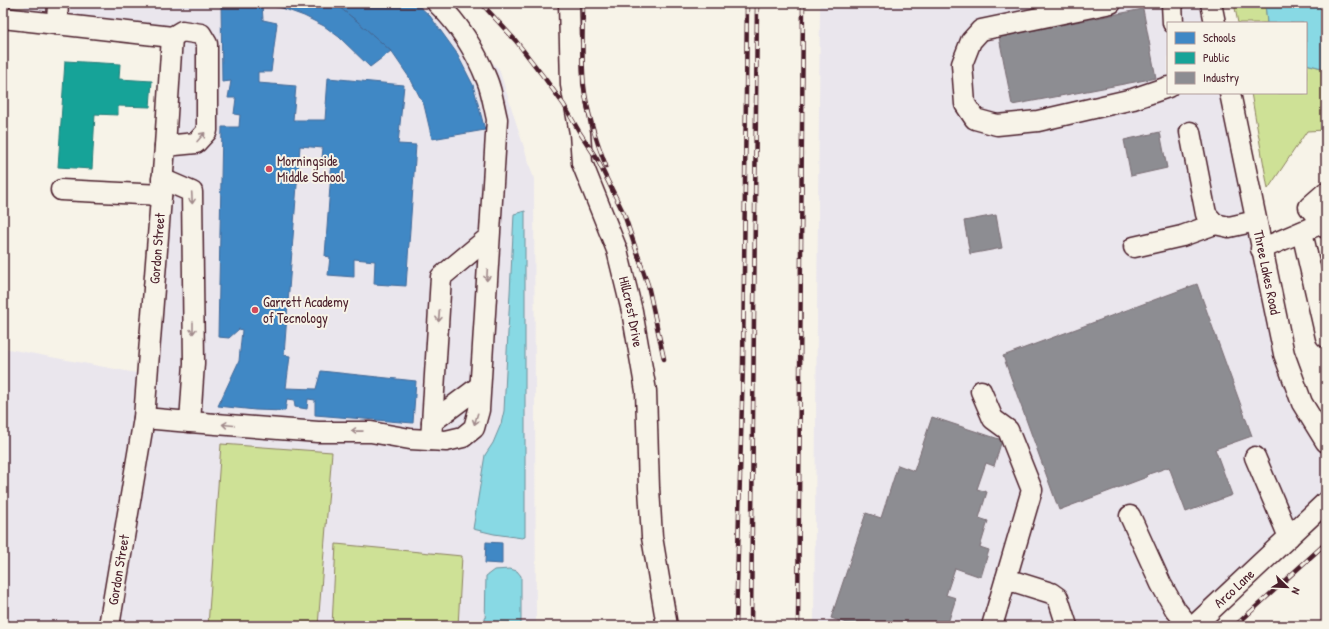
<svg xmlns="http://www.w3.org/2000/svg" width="1329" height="629" font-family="'Patrick Hand',sans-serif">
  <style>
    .built { fill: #eae6ed }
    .green { fill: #cee196; stroke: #8c8060 }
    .water { fill: #88d9e4; stroke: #6f8f9a }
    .schools { fill: #3f88c5; stroke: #426897 }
    .public { fill: #17a398; stroke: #267b77 }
    .industry { fill: #8d8d92; stroke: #796c73 }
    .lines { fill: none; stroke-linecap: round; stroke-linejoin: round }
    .minor-casing { stroke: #4a1f2b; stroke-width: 23 }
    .minor { stroke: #f7f3e8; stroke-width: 20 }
    .rail-casing { stroke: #4a1f2b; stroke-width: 4.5 }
    .rail { stroke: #f7f3e8; stroke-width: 3; stroke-dasharray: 9; stroke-linecap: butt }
    .oneway { stroke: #a0898a }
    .poi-dot { fill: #d1495b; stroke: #f7f3e8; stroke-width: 1.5 }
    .labels { text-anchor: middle; stroke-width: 4; stroke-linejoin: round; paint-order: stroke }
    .poi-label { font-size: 14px; fill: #4a1f2b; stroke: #f7f3e8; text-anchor: start }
    .street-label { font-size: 14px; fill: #4a1f2b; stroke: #f7f3e8 }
  </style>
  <rect width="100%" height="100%" fill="#f7f3e8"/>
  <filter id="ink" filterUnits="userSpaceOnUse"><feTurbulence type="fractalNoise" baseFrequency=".025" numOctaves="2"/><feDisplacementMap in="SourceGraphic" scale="8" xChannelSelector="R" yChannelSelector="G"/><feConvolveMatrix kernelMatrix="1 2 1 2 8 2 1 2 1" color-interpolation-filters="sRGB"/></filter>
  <g filter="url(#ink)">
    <g class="built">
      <polygon points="25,3 431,3 499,69 534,179 536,626 3,626 3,348 147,375 172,37 23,21"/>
      <polygon points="820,3 1211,3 1215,23 1168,23 1168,93 1230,93 1284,354 1326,442 1326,502 1194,626 814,626"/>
    </g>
    <g class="green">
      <polygon points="1234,3 1265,3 1267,23 1238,23"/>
      <polygon points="1306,64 1326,69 1326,130 1307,131 1268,189 1251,93 1306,93"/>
      <polygon points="221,444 332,452 318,626 208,626"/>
      <polygon points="336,544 462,556 458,626 332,626"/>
    </g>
    <g class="water">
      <polygon points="1265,3 1326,3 1326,69 1306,64 1306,23 1267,23"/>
      <polygon points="525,211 525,537 522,538 494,534 473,529 485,455 493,443 501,424 504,411 514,214"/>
      <polygon points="510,569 517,571 521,576 521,626 485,626 486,576 494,570"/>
    </g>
    <g class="schools">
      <polygon points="221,3 334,3 357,21 391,51 370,67 339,37 324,26 304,16 282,8 262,4 263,20 277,23 271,72 258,72 258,83 296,86 293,120 325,120 328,78 404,85 398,144 416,145 406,286 374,284 375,261 354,259 354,277 328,275 330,257 325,256 332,158 322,158 323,148 300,146 284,355 290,356 286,388 316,389 321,371 416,381 413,423 315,415 315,400 308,399 307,409 295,407 294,400 287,399 285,411 255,410 218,406 239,361 242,330 239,329 229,338 218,337 222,127 239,127 240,115 234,114 236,98 228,98 231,81 222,82"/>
      <polygon points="334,3 416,3 430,16 456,52 473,85 485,130 432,139 424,105 411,80 391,51 357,21"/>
      <polygon points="486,542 502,543 502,564 485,563"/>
    </g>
    <polygon class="public" points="65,61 120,64 119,79 152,81 150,107 118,106 118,115 95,114 92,169 58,167"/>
    <g class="industry">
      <polygon points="1143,9 1156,78 1012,105 999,37"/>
      <polygon points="1160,132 1167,168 1131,176 1124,140"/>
      <polygon points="996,215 1002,248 970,254 964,221"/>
      <polygon points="1197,284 1252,436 1215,449 1232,495 1186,512 1169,467 1146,475 1147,477 1059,510 1003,356"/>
      <polygon points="932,417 1002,440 994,466 986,463 977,489 987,492 979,518 988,521 980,547 989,550 981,577 955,568 946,595 956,598 948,623 955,626 851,626 852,625 831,618 866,513 881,518 898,465 914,471"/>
    </g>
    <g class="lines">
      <g class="minor-casing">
        <g id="minor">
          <path id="s1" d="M569 3 571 85 580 133 582 163 617 250 632 311 646 391 649 488 652 537 667 626"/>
          <polyline points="1111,3 981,30 971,41 962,64 965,104 975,119 997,125 1038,121 1133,99 1168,87"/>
          <polyline points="1211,3 1215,23"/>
          <polyline points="3,18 172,37"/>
          <polyline points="1173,23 1172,4 1174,3"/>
          <polyline points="57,24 58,3"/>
          <path id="s2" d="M1230 93 1284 354 1302 403 1326 442"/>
          <polyline points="1190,132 1206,214 1215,224 1229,227 1256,221"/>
          <polyline points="165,146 196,143 207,131 207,44 201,34 182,31 172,37"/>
          <polyline points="61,190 161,195"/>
          <polyline points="1326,192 1309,207 1326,228"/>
          <polyline points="1302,232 1326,337"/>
          <polyline points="1134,247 1182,236 1215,224"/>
          <polyline points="1261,249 1322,223"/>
          <polyline points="981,391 993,419 1008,430 1032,490 992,626"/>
          <polyline points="144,418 190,422 194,363 192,192 162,179"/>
          <path d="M190 422 318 432H371L410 439 446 441 463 437 474 428 479 410 497 119C494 107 492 92 487 80 476 52 459 24 437 3"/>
          <polyline points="432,422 480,386"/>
          <polyline points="431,440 441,277 489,237"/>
          <polyline points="1255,457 1289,537"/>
          <polyline points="1130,516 1161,584 1175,609 1189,626"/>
          <polyline points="1006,579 1051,593 1058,598 1067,626"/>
          <path id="s3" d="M109 626 144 418 165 146 172 37"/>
          <path id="s4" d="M1194 626 1326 502"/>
        </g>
      </g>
      <use href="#minor" class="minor"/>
      <g class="rail-casing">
        <g id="rail">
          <polyline points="481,3 516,41 546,80 564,105 580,133 597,159 624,214 648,285 664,359"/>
          <path d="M583 3C583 31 581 58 584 86 587 114 596 140 606 166"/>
          <polyline points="736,626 743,363 747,3"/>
          <polyline points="751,626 757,3"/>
          <polyline points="798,626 803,3"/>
          <polyline points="1235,626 1326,543"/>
        </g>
      </g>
      <use href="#rail" class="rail"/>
    </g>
    <defs><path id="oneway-shaft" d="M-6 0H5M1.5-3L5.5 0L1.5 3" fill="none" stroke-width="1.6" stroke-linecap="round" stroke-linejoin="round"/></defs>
    <g class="oneway">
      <use href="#oneway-shaft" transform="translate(201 137) rotate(-49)"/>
      <use href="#oneway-shaft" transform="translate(192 198) rotate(87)"/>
      <use href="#oneway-shaft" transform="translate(487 275) rotate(93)"/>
      <use href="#oneway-shaft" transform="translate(439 316) rotate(94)"/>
      <use href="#oneway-shaft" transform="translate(193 328) rotate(90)"/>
      <use href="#oneway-shaft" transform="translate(476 419) rotate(107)"/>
      <use href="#oneway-shaft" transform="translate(228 425) rotate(-175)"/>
      <use href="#oneway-shaft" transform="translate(357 431) rotate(-179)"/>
    </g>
  </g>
  <g class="poi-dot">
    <circle cx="269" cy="169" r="4"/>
    <circle cx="255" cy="310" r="4"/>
  </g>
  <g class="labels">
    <g class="poi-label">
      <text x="277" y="166">Morningside<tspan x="277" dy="16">Middle School</tspan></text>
      <text x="263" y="307">Garrett Academy<tspan x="263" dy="16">of Tecnology</tspan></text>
    </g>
    <g class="street-label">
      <text dy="5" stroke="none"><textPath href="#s3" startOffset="381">Gordon Street</textPath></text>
      <text dy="5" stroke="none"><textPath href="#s2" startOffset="183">Three Lakes Road</textPath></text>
      <text dy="5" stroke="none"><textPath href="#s1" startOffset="318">Hillcrest Drive</textPath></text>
      <text dy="5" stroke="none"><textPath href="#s3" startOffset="57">Gordon Street</textPath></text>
      <text dy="5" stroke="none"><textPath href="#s4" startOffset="55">Arco Lane</textPath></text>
    </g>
  </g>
  <rect width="1329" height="629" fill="none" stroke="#f7f3e8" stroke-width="16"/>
  <rect x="8" y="8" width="1313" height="613" fill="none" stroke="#4a1f2b" stroke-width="1.5" filter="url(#ink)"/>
  <rect x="1167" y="22" width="140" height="72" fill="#f7f3e8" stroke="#b29e9c"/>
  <rect x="1175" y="32" width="20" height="12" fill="#3f88c5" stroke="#b29e9c"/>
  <text x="1203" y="42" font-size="12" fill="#4a1f2b">Schools</text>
  <rect x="1175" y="52" width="20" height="12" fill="#17a398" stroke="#b29e9c"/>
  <text x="1203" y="62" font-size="12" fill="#4a1f2b">Public</text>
  <rect x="1175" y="72" width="20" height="12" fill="#8d8d92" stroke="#b29e9c"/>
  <text x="1203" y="82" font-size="12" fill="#4a1f2b">Industry</text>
  <g transform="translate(1287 587) rotate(113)" stroke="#f7f3e8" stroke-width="3" paint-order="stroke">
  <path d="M0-3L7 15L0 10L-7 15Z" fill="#4a1f2b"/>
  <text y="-6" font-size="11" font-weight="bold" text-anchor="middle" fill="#4a1f2b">N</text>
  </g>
</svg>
